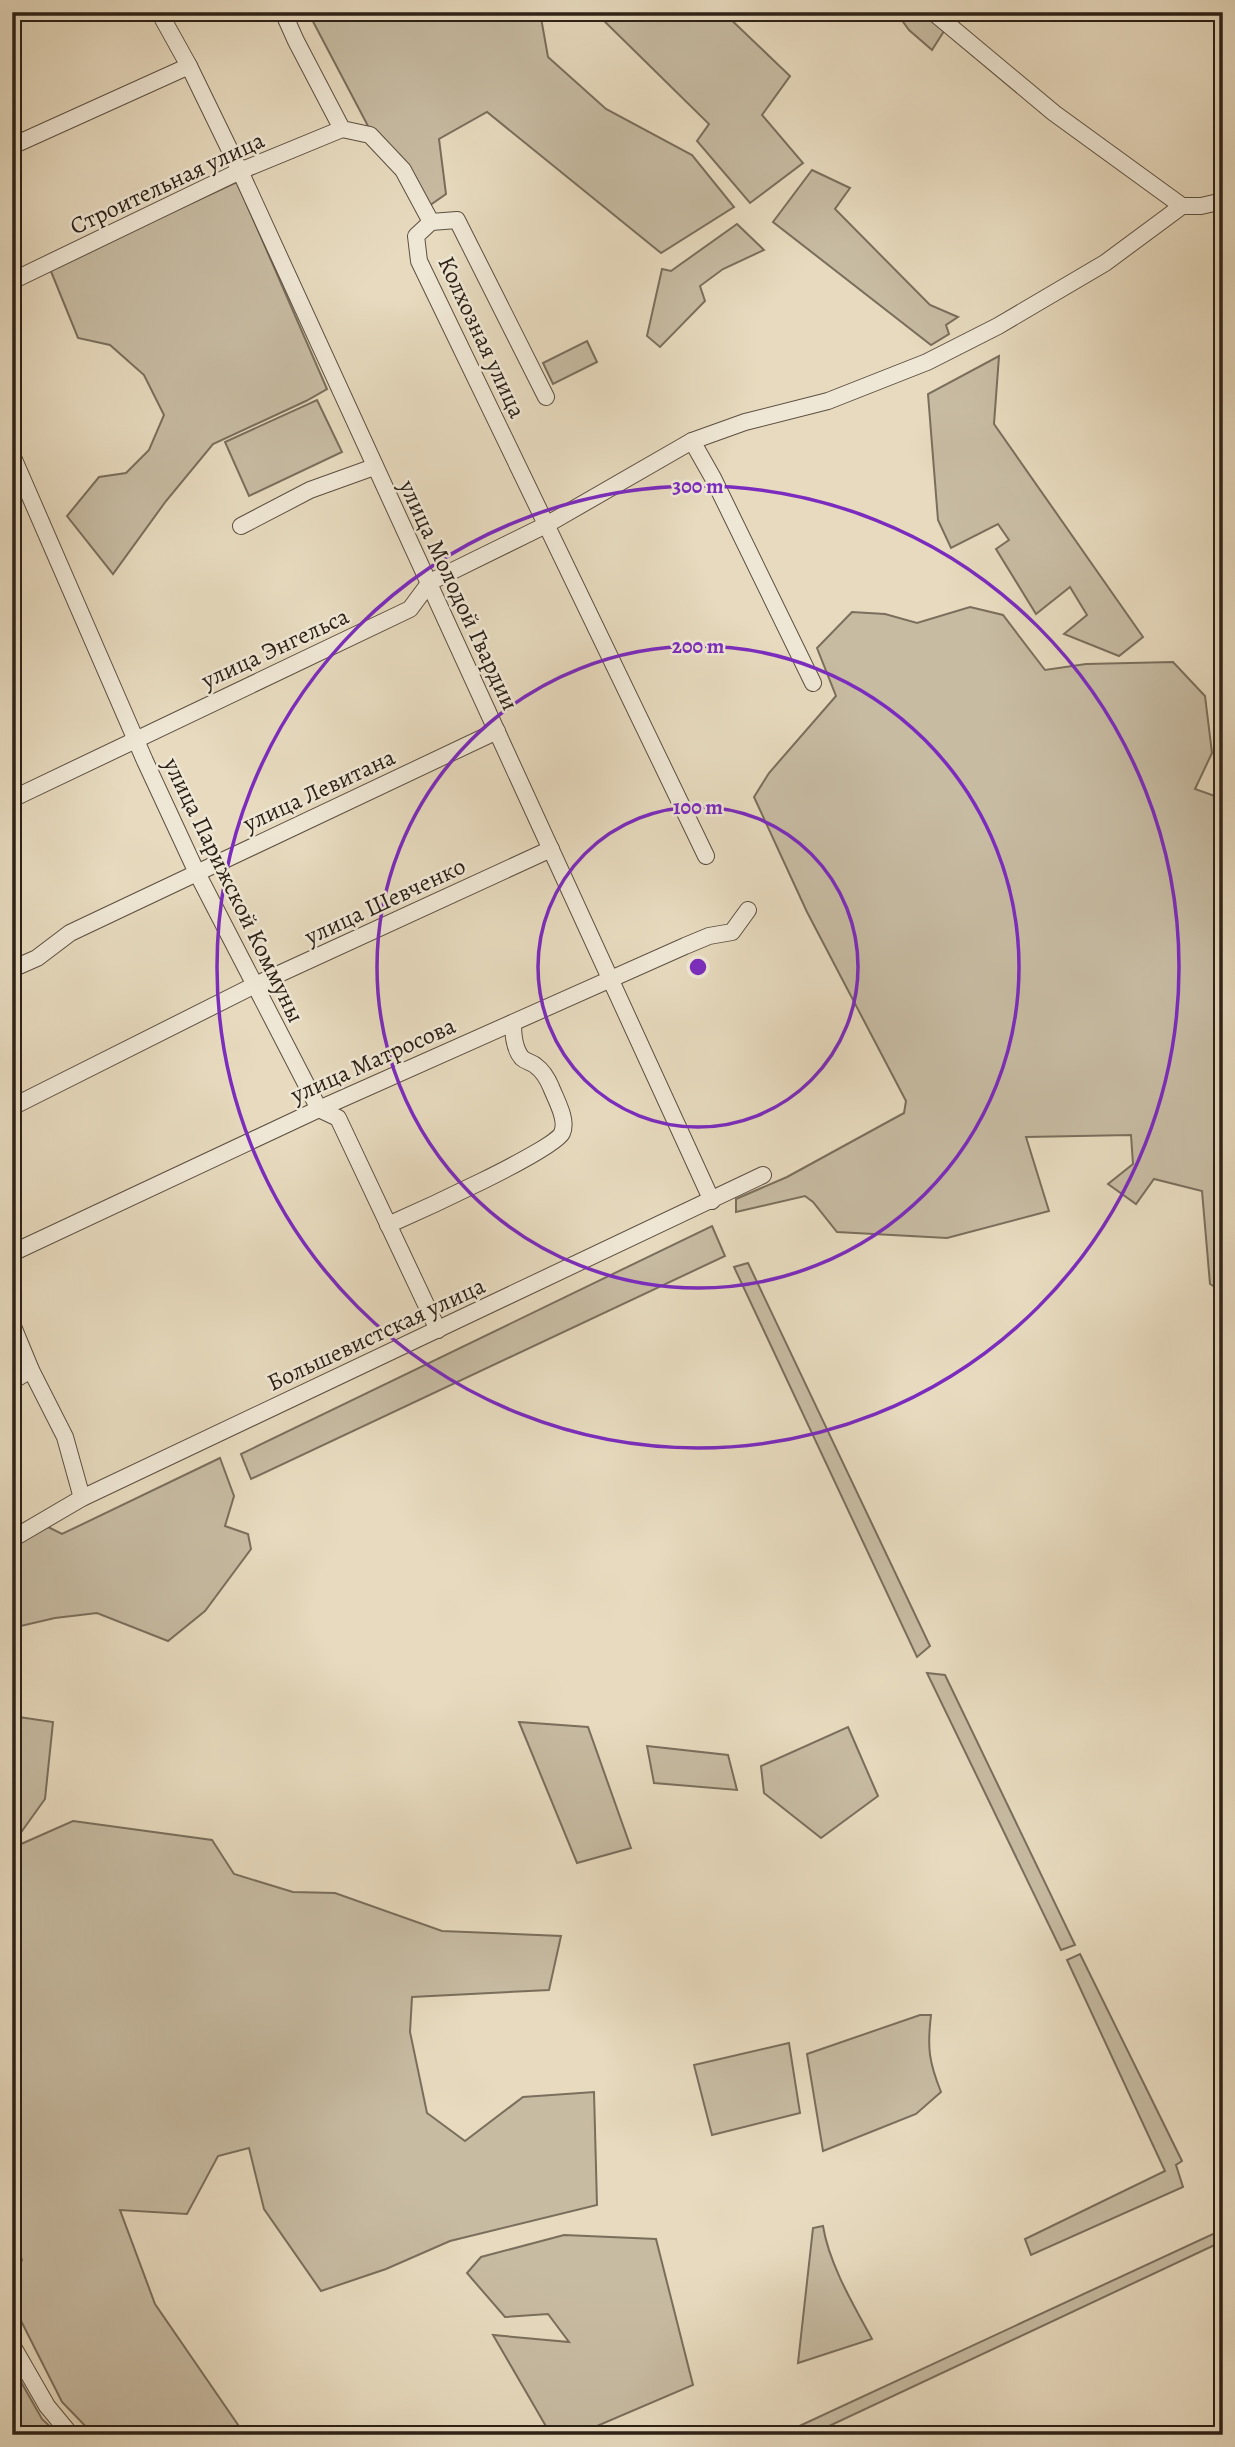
<svg xmlns="http://www.w3.org/2000/svg" width="1235" height="2447" font-family="Alegreya,serif">
  <style>
    .green { fill: #c7bba2; stroke: #7a6e5c; stroke-width: 2 }
    .lines { fill: none; stroke-linecap: round; stroke-linejoin: round }
    .minor-casing { stroke: #5c4f41; stroke-width: 18 }
    .minor { stroke: #efe7d5; stroke-width: 16 }
    .ring { fill: none; stroke: #7b2cbf; stroke-width: 3.5 }
    .labels { text-anchor: middle; stroke-width: 5; stroke-linejoin: round; paint-order: stroke }
    .street-label { font-size: 24px; fill: #2d2117; stroke: #efe7d5 }
    .centre { fill: #7b2cbf; stroke: #efe7d5; stroke-width: 3.5 }
    .ring-label { font-size: 21px; text-anchor: middle; font-weight: bold; fill: #7b2cbf; stroke: #efe7d5; stroke-width: 5; stroke-linejoin: round; paint-order: stroke }
  </style>
  <rect width="100%" height="100%" fill="#e7dabe"/>
  <filter id="stains"><feTurbulence type="fractalNoise" baseFrequency=".00286" numOctaves="4"/><feColorMatrix values="0 0 0 0 .2 0 0 0 0 .09 0 0 0 0 .02 0 0 0 .5 -.17"/></filter>
  <radialGradient id="worn" r=".72"><stop offset=".6" stop-color="#630" stop-opacity="0"/><stop offset="1" stop-color="#630" stop-opacity=".3"/></radialGradient>
  <g class="green">
    <polygon points="308,12 540,12 548,57 606,109 692,155 734,207 661,253 487,112 439,139 446,194 423,210 368,126"/>
    <polygon points="595,12 723,12 790,76 762,115 803,163 750,203 697,141 709,124"/>
    <polygon points="896,12 929,12 946,28 932,50 909,30"/>
    <polygon points="812,170 850,188 835,209 930,305 958,317 946,325 949,334 931,345 773,222"/>
    <polygon points="237,182 327,389 306,401 213,444 166,501 113,574 67,516 99,477 126,473 149,450 164,415 144,375 110,345 78,338 50,269"/>
    <polygon points="737,224 764,250 723,269 700,286 705,301 660,347 647,336 662,269 671,271"/>
    <polygon points="587,341 597,362 553,384 543,363"/>
    <polygon points="999,356 994,424 1143,637 1119,656 1064,634 1087,615 1070,587 1036,614 996,549 1009,540 998,524 951,548 938,520 928,394"/>
    <polygon points="317,400 342,452 249,496 225,442"/>
    <polygon points="970,607 1003,615 1045,670 1086,664 1173,662 1205,696 1212,753 1195,789 1223,799 1223,1292 1210,1284 1202,1191 1154,1179 1136,1204 1108,1184 1133,1164 1131,1135 1026,1137 1049,1211 947,1238 837,1232 813,1202 805,1196 736,1212 736,1199 787,1177 904,1113 906,1101 807,912 754,797 769,773 836,696 817,648 852,612 885,614 917,623"/>
    <polygon points="712,1226 725,1256 251,1479 241,1454"/>
    <polygon points="748,1263 930,1646 917,1657 734,1267"/>
    <polygon points="220,1458 234,1496 225,1526 248,1534 251,1549 205,1611 168,1641 97,1613 55,1618 12,1628 12,1547 48,1527 62,1534"/>
    <polygon points="927,1673 945,1675 1075,1945 1061,1950"/>
    <polygon points="12,1716 53,1722 45,1799 12,1845"/>
    <polygon points="519,1722 588,1727 631,1848 577,1863"/>
    <polygon points="848,1727 878,1796 821,1838 764,1793 761,1766"/>
    <polygon points="647,1746 728,1755 737,1790 654,1783"/>
    <polygon points="73,1821 212,1840 234,1874 293,1892 335,1893 442,1931 561,1936 549,1990 412,1997 410,2032 427,2113 465,2141 523,2097 594,2092 597,2205 450,2241 386,2269 321,2291 264,2209 249,2148 218,2156 187,2214 120,2210 155,2304 245,2435 94,2435 62,2402 12,2303 12,2279 22,2260 12,2236 12,1848"/>
    <polygon points="1080,1954 1182,2161 1176,2165 1183,2187 1031,2255 1025,2239 1165,2171 1067,1960"/>
    <path d="M920 2015H931C927 2048 929 2062 941 2092L916 2114 823 2151 807 2054Z"/>
    <polygon points="789,2043 800,2113 712,2135 694,2065"/>
    <path d="M823 2226C829 2264 854 2306 872 2339L798 2363 813 2228Z"/>
    <polygon points="1215,2233 1219,2243 810,2435 780,2435"/>
    <polygon points="564,2235 656,2239 693,2385 576,2435 551,2435 493,2335 569,2342 548,2314 505,2317 467,2273 481,2257"/>
    <polygon points="12,2366 42,2419 59,2435 12,2435"/>
  </g>
  <g class="lines">
    <g class="minor-casing">
      <g id="minor">
        <polyline points="159,12 189,66 240,171 712,1201"/>
        <polyline points="283,12 296,41 342,129 370,135 403,170 431,222 416,236 419,261 706,856"/>
        <polyline points="933,12 1054,113 1182,206"/>
        <polyline points="12,146 189,66"/>
        <polyline points="431,222 457,220 546,397"/>
        <polyline points="12,281 240,171 342,129"/>
        <polyline points="692,441 713,478 813,683"/>
        <polyline points="12,455 145,761 197,873 319,1109 338,1118 438,1330"/>
        <polyline points="241,526 310,490 374,467"/>
        <polyline points="12,799 410,609 430,582 546,525 692,441 745,422 828,401 927,362 998,326 1105,263 1182,206 1201,206 1223,201"/>
        <polyline points="12,969 37,958 70,933 497,731"/>
        <polyline points="12,1107 255,985 551,849"/>
        <path d="M388 1225C413 1214 555 1150 562 1133 568 1120 556 1100 551 1087 548 1080 543 1071 536 1066 532 1062 526 1062 522 1058 514 1049 513 1035 513 1023"/>
        <polyline points="12,1253 319,1109 685,946 709,936 732,932 748,910"/>
        <polyline points="12,1324 31,1370 65,1437 82,1498"/>
        <polyline points="12,1381 31,1370"/>
        <polyline points="12,1539 82,1498 763,1175"/>
        <polyline points="12,2345 47,2406 71,2435"/>
      </g>
    </g>
    <use href="#minor" class="minor"/>
  </g>
  <g class="ring">
    <circle cx="698" cy="967" r="160"/>
    <circle cx="698" cy="967" r="321"/>
    <circle cx="698" cy="967" r="481"/>
  </g>
  <g class="labels">
    <g class="street-label">
      <text transform="translate(167 183) rotate(-25)" y="8">Строительная улица</text>
      <text transform="translate(482 337) rotate(65)" y="8">Колхозная улица</text>
      <text transform="translate(459 595) rotate(65)" y="8">улица Молодой Гвардии</text>
      <text transform="translate(275 648) rotate(-25)" y="8">улица Энгельса</text>
      <text transform="translate(319 790) rotate(-25)" y="8">улица Левитана</text>
      <text transform="translate(234 890) rotate(64)" y="8">улица Парижской Коммуны</text>
      <text transform="translate(385 901) rotate(-25)" y="8">улица Шевченко</text>
      <text transform="translate(373 1060) rotate(-24)" y="8">улица Матросова</text>
      <text transform="translate(376 1334) rotate(-25)" y="8">Большевистская улица</text>
    </g>
  </g>
  <circle cx="698" cy="967" r="10" class="centre"/>
  <g class="ring-label">
    <text x="698" y="493">300 m</text>
    <text x="698" y="653">200 m</text>
    <text x="698" y="814">100 m</text>
  </g>
  <rect width="1235" height="2447" fill="none" stroke="#e7dabe" stroke-width="42"/>
  <rect x="14" y="14" width="1207" height="2419" fill="none" stroke="#2d2117" stroke-width="3.5"/>
  <rect x="21" y="21" width="1193" height="2405" fill="none" stroke="#2d2117" stroke-width="2"/>
  <rect width="100%" height="100%" filter="url(#stains)"/>
  <rect width="100%" height="100%" fill="url(#worn)"/>
</svg>
